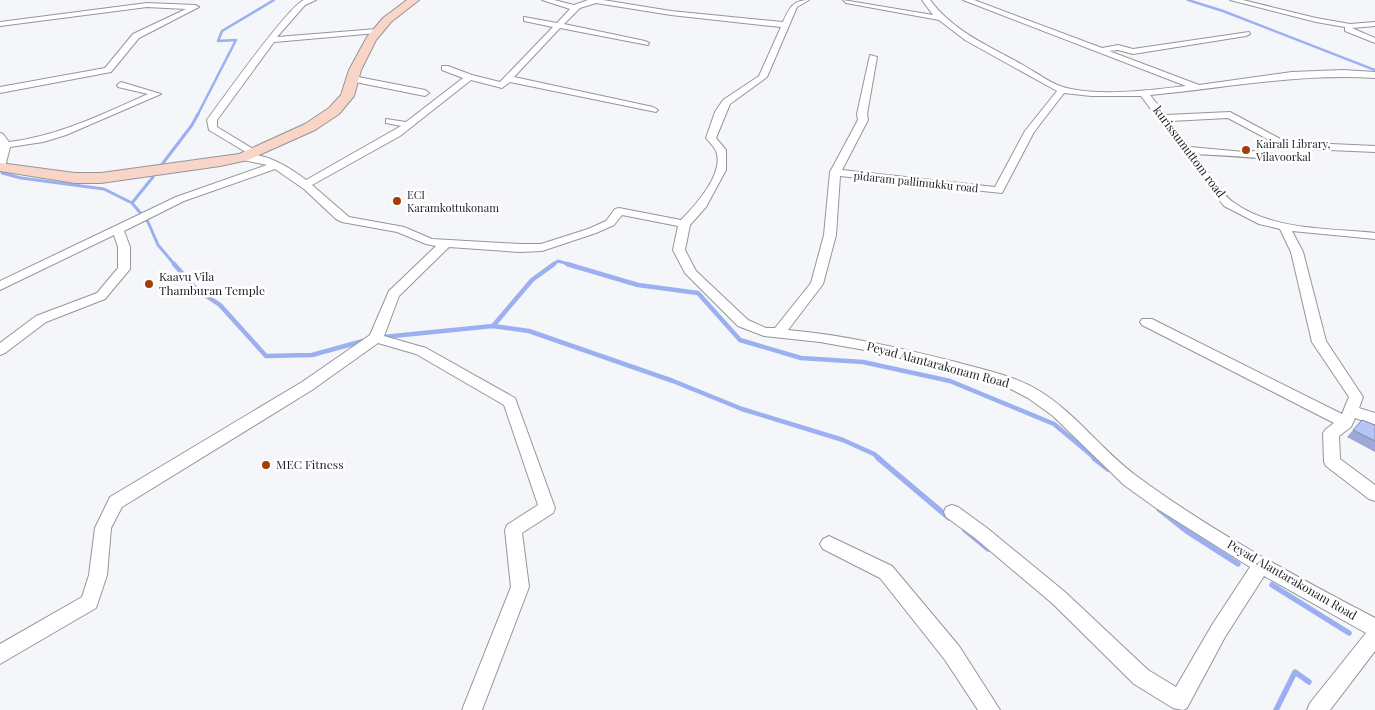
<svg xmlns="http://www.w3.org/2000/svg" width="1375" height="710" font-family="'Playfair Display',serif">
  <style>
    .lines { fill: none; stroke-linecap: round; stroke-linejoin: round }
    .stream-far3 { stroke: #9cb0f1; stroke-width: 2.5 }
    .stream-far2 { stroke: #9cb0f1; stroke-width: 3 }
    .stream-far1 { stroke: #9cb0f1; stroke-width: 4.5 }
    .stream { stroke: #9cb0f1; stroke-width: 5.5 }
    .street-casing { stroke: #94969a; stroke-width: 2 }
    .secondary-casing { stroke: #94969a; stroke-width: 2 }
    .street { fill: #fff; fill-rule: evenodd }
    .secondary { fill: #f9d5c7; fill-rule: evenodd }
    .wall { fill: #9ca9d4 }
    .building { fill: #b5c5f7; stroke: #7f8aad }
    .poi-dot { fill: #a23e0a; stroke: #fff; stroke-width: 2 }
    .labels { text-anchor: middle; stroke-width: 5; stroke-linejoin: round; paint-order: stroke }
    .far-poi-label { font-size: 11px; fill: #1c1d1f; stroke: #fff; text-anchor: start }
    .far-street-label { font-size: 11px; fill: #1c1d1f; stroke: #fff }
    .street-label { font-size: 12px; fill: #1c1d1f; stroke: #fff }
    .poi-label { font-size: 12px; fill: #1c1d1f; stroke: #fff; text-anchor: start }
  </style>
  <rect width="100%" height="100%" fill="#f4f6fa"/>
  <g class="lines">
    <g class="stream-far3">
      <polyline points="1188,0 1223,11 1375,70"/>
      <polyline points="197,116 236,40 218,41 222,31 274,0"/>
    </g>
    <g class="stream-far2">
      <polyline points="160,167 192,125 198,114"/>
      <polyline points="2,173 21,178 104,189 132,203"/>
      <polyline points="153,177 132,203 148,222 158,245 175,265"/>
      <polyline points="552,265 558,261 572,265"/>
    </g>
    <g class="stream-far1">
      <polyline points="174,264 196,289 220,305 266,356 312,355 363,341"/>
      <polyline points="567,264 638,285 698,293 740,340 801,358 863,362 950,381 1054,424 1096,459"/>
      <polyline points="493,326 532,280 554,264"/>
      <polyline points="383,337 493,326 529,331 673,381 742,409 843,440 874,454 880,459"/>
    </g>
    <g class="stream">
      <polyline points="878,458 949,518"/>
      <polyline points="1094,458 1108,469"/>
      <polyline points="1159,509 1188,532 1238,564"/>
      <polyline points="965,530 988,549"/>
      <polyline points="1272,585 1349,633"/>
      <polyline points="1276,710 1295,672 1309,682"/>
    </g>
    <g class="street-casing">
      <g id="street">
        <path d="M304 0H316L305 5 277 37 377 29 381 31 377 33 274 42 217 120V127L258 152 253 155 249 154 209 130 207 120C221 101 289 5 304 0Z"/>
        <path d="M542 0H554L574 5 588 0H603L671 11 783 22C789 9 792 0 809 0L797 7 767 77 730 104 716 138 726 150V170L706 207 690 225 685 250 696 271 748 320 766 328H775L811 283 824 235 830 172 858 120 857 114 870 55 877 57 867 114 868 120 842 170 995 187 1025 131 1057 91 965 40 939 20 846 3 843 0 933 15 922 0H930C954 32 989 46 1023 65 1039 74 1053 86 1071 89 1108 96 1149 90 1186 86L963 0H974L1102 48 1118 45 1133 49 1249 32 1250 34 1246 36 1133 54 1118 50 1109 51 1199 85 1292 72 1343 70 1375 72V78C1299 73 1225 88 1150 95L1166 115 1230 112 1286 142 1375 146V152L1284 148 1228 118 1170 121 1190 147 1244 152 1257 151 1285 156 1286 158 1281 161C1253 156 1224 156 1195 154 1204 166 1222 195 1233 202 1273 231 1328 228 1375 233V239L1292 231 1303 252 1326 341 1363 397 1359 408 1375 413V425L1355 418 1351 427 1339 436 1340 459 1375 485V501L1369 499 1326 466 1324 462 1323 433 1326 429 1334 423 1142 325 1140 322 1142 319H1152L1342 414 1349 397 1312 342 1291 252 1280 229 1259 224 1224 206 1141 96H1091L1064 93 1034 132 1002 193 840 176 836 235 823 284 788 330C846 335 900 348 956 362 984 370 1012 375 1038 390 1076 413 1102 451 1138 477 1211 531 1295 576 1375 618V651L1330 710H1307L1310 703 1366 633 1264 576 1225 637 1187 708 1183 710 1173 708 1134 684 1053 604 975 538 946 517 944 512 946 507 952 505 958 507 987 528 1065 592 1148 670 1176 687 1212 625 1250 567 1156 508 1124 485 1053 416 1028 398 1003 385 887 354 820 342 764 336 738 326 685 273 673 250 678 226 622 215 614 225 596 233 542 251 520 252 449 247 399 296 384 336 426 348 515 398 555 508 553 513 522 533 529 587 482 710H462L511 587 505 530 507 525 538 505 504 405 416 354 378 343 312 390 122 507 111 528 107 575 96 608 0 664V644L82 597 89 575 95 528 110 497 302 382 370 335 389 291 436 246 426 244 397 232 342 222 336 219 304 189 275 169 184 201 124 231 130 247V269L105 299 46 322 5 353 0 355V343L36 316 97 293 118 268V247L114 235 0 290V281L176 197 267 165 239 159V155C262 150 289 167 306 180L401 126 386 123V119L406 122 463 78 442 70V66H448L472 75 500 82 553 27 524 21V17L557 23 570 9ZM596 3 671 15 781 27 759 76 723 100 715 112 706 138C709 142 714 146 716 151 725 173 695 206 681 220L619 208 615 209 606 221 588 229 541 244H520L432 239 404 227 349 217 312 185 400 136 471 80 502 88 510 82 656 112 658 110 653 107 514 77 560 28 648 45 649 43 645 41 564 24 580 8Z"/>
        <polygon points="1230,0 1243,0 1316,18 1350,24 1375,22 1375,26 1352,28 1375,38 1375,43 1345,31 1345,27 1316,22"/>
        <polygon points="147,3 195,5 199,7 139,38 111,72 0,93 0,87 105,68 133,34 186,9 147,7 0,26 0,22"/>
        <polygon points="353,76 425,90 429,93 425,96 350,81 350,77"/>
        <path d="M121 82 161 94 66 135 43 142 10 147 5 167 0 170V133L3 134 9 142C58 136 103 114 148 94L118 87 117 85Z"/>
        <polygon points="829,536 892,566 959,646 1000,710 978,710 945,660 880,578 823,549 820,544 823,539"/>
      </g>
    </g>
    <g class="secondary-casing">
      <polygon id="secondary" points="407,0 419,0 391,22 376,40 361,70 354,96 339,114 315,130 248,160 220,166 101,183 75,183 0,171 0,163 75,173 101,173 239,154 305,124 329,108 341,95 349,70 367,37 383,18"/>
    </g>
    <use href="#street" class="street"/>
    <use href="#secondary" class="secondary"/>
  </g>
  <polygon class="wall" points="1362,420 1375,425 1375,452 1347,437"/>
  <polygon class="building" points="1362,420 1375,425 1375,441 1353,430"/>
  <g class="poi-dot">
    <circle cx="1246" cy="150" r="5"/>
    <circle cx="397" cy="201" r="5"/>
    <circle cx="149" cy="284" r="5"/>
    <circle cx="266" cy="465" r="5"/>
  </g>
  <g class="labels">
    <g class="far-poi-label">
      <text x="1256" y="148">Kairali Library,<tspan x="1256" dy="13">Vilavoorkal</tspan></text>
      <text x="407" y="199">ECI<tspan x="407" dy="13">Karamkottukonam</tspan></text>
    </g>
    <g class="far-street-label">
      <text transform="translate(916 182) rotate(6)" y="4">pidaram pallimukku road</text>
    </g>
    <g class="street-label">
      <text transform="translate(1189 152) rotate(53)" y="4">kurissumuttom road</text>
      <text transform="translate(938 365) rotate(15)" y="4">Peyad Alantarakonam Road</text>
      <text transform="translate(1292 580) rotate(30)" y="4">Peyad Alantarakonam Road</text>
    </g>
    <g class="poi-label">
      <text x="159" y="281">Kaavu Vila<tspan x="159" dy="14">Thamburan Temple</tspan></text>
      <text x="276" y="469">MEC Fitness</text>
    </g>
  </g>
</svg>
